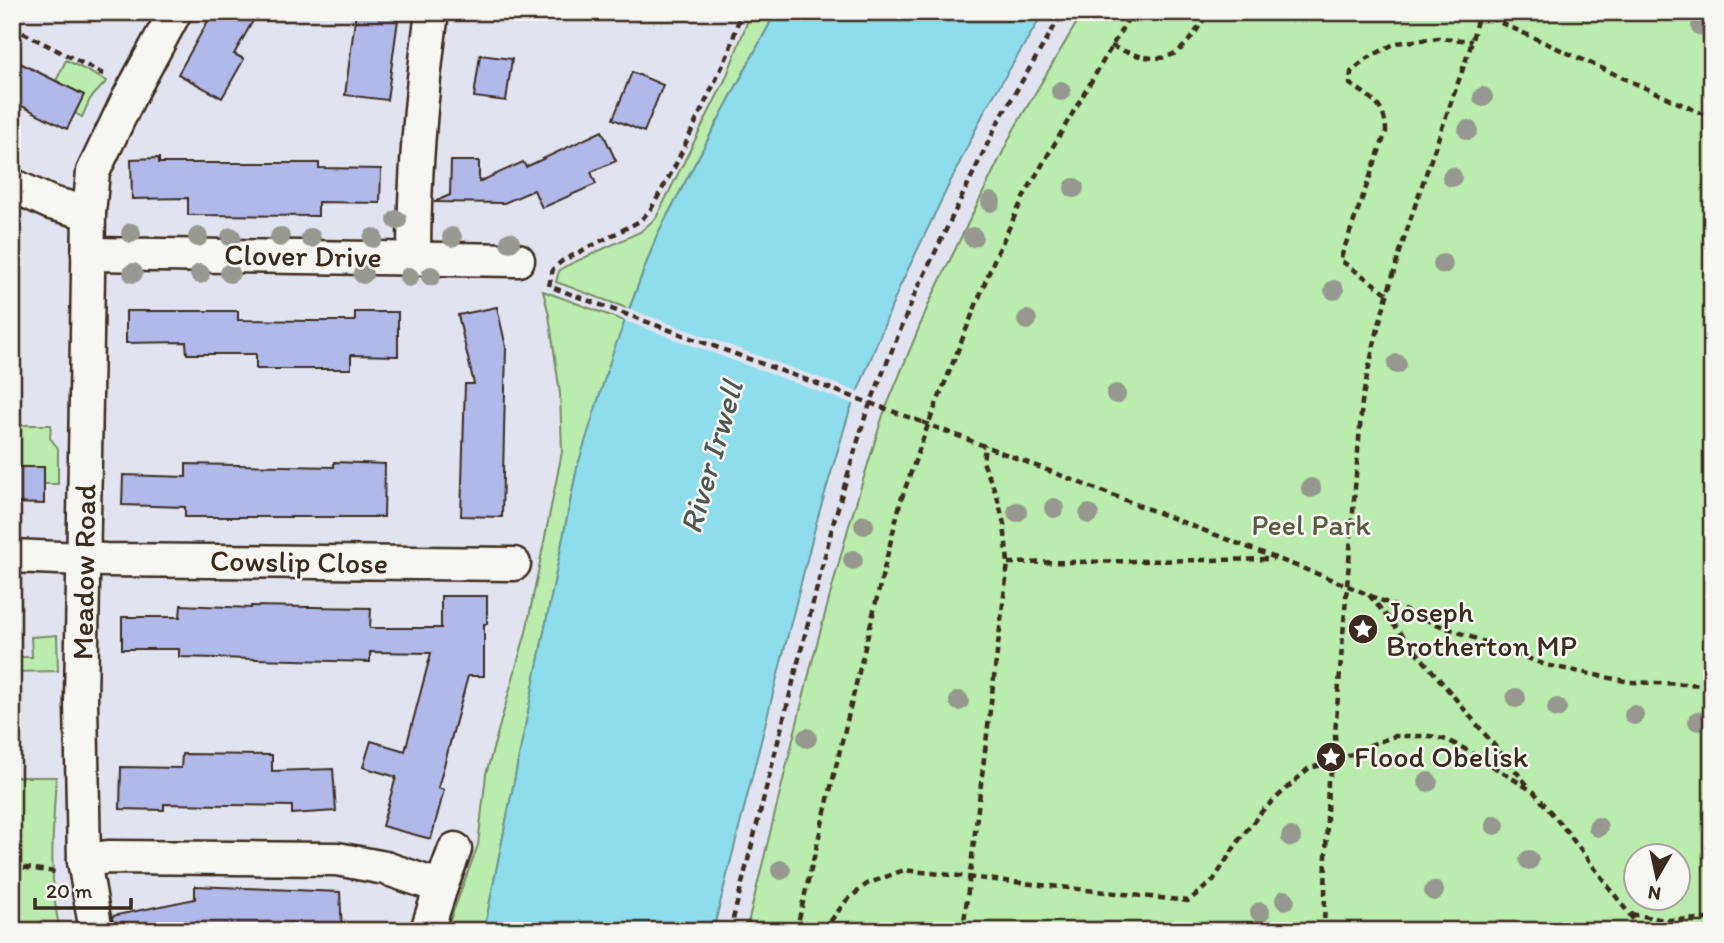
<svg xmlns="http://www.w3.org/2000/svg" width="1724" height="943" font-family="Itim,sans-serif">
  <style>
    .green { fill: #b9ecad; stroke: #7a8b66; stroke-width: 2; fill-rule: evenodd }
    .water { fill: #8eddec; stroke: #6d959a; stroke-width: 2 }
    .pier { fill: #e1e4f0 }
    .building { fill: #b1b9ea; stroke: #3b2a1e; stroke-width: 2 }
    .lines { fill: none; stroke-linecap: round; stroke-linejoin: round }
    .street-casing { stroke: #3b2a1e; stroke-width: 37 }
    .path { stroke: #3b2a1e; stroke-width: 4.5; stroke-dasharray: 7 5; stroke-linecap: butt }
    .street { stroke: #f6f6f2; stroke-width: 32 }
    .path-bridge { stroke: #3b2a1e; stroke-width: 4.5; stroke-dasharray: 7 5; stroke-linecap: butt }
    .tree { fill: #979890 }
    .labels { text-anchor: middle; stroke-width: 5; stroke-linejoin: round; paint-order: stroke }
    .street-label { font-size: 30px; fill: #3b2a1e; stroke: #f6f6f2 }
    .park-label { font-size: 30px; fill: #5a5a42; stroke: #f6f6f2 }
    .poi-label { font-size: 30px; fill: #3b2a1e; stroke: #f6f6f2; text-anchor: start }
    .water-label { font-size: 32px; font-style: italic; fill: #505752; stroke: #f6f6f2 }
  </style>
  <rect width="100%" height="100%" fill="#e1e4f0"/>
  <filter id="ink" filterUnits="userSpaceOnUse"><feTurbulence type="fractalNoise" baseFrequency=".0143" numOctaves="2"/><feDisplacementMap in="SourceGraphic" scale="14" xChannelSelector="R" yChannelSelector="G"/><feConvolveMatrix kernelMatrix="1 2 1 2 8 2 1 2 1" color-interpolation-filters="sRGB"/></filter>
  <g filter="url(#ink)">
    <g class="green">
      <polygon points="751,12 776,12 657,235 629,309 556,282 559,271 564,267 640,232 656,218 726,78"/>
      <path d="M1083 12H1712V931H746L812 662 848 529 883 415 930 301 1014 129ZM1636 856H1678V898H1636Z"/>
      <polygon points="66,60 107,81 90,99 82,117 75,113 83,95 56,81"/>
      <polygon points="543,291 625,321 577,468 484,931 446,931 478,845 486,774 526,632 562,452 560,394 549,315"/>
      <polygon points="12,425 51,425 50,438 58,448 58,484 44,484 44,468 12,467"/>
      <polygon points="57,635 58,671 12,672 12,657 32,657 31,637"/>
      <path d="M12 777H56C53 829 48 879 60 931H12Z"/>
    </g>
    <polygon class="water" points="776,12 1044,12 985,110 900,286 849,413 817,520 713,931 484,931 577,468 612,355 657,235"/>
    <polygon class="pier" points="626,308 629,309 861,393 856,405 625,321 622,319"/>
    <g class="building">
      <polygon points="213,12 258,12 234,54 244,59 222,98 178,74"/>
      <polygon points="356,12 399,12 387,100 345,95"/>
      <polygon points="480,55 512,59 506,101 474,97"/>
      <polygon points="12,59 84,95 67,129 12,101"/>
      <polygon points="632,72 663,85 644,132 613,119"/>
      <polygon points="602,131 616,161 591,172 596,184 542,208 534,190 504,203 434,202 450,195 451,161 479,161 479,182 523,162 526,167"/>
      <polygon points="159,158 159,163 319,163 319,168 381,169 380,203 318,202 318,216 188,215 188,198 132,199 131,159"/>
      <polygon points="497,307 506,347 502,517 461,516 465,384 474,384 458,315"/>
      <polygon points="126,311 238,311 238,320 308,321 355,321 355,312 398,312 398,356 351,355 351,369 256,369 256,354 187,354 186,342 126,343"/>
      <polygon points="334,462 385,464 384,517 185,517 185,507 122,505 123,475 186,477 186,464 334,467"/>
      <polygon points="12,467 44,467 44,504 12,503"/>
      <polygon points="441,596 487,596 487,624 484,624 484,676 468,676 438,788 444,790 431,839 382,826 396,777 363,767 371,741 405,751 431,653 370,652 370,662 179,657 179,649 122,649 122,617 180,617 181,605 251,608 251,606 371,608 370,628 441,628"/>
      <polygon points="182,754 272,755 272,771 333,769 336,811 292,814 292,806 164,804 164,810 120,809 121,767 181,768"/>
      <polygon points="195,886 340,892 342,931 114,931 112,916 195,899"/>
    </g>
    <g class="lines">
      <g class="street-casing">
        <g id="street">
          <polyline points="12,185 51,203 89,213"/>
          <polyline points="88,254 518,260"/>
          <path d="M414 257C414 175 421 94 432 12"/>
          <polyline points="12,556 106,560 514,564"/>
          <polyline points="84,861 108,857 337,859 385,868 441,887 428,927"/>
          <polyline points="441,887 455,849"/>
          <polyline points="96,931 84,861 81,702 89,213 93,172 128,99 175,12"/>
        </g>
      </g>
      <g class="path">
        <polyline points="1479,13 1712,118"/>
        <polyline points="12,27 105,75"/>
        <path d="M1111 46C1165 68 1179 62 1208 12"/>
        <polyline points="549,286 553,269 562,261 640,221 651,209 674,168 729,52 741,12"/>
        <path d="M1387 293 1340 260 1386 132C1386 106 1371 97 1350 84L1351 72 1366 59 1396 43 1439 38 1472 41"/>
        <polyline points="922,422 1346,585 1436,624 1546,665 1630,682 1712,685"/>
        <polyline points="1008,563 1273,559"/>
        <polyline points="1369,595 1529,787"/>
        <polyline points="12,866 56,872"/>
        <polyline points="1631,914 1664,920 1712,919"/>
        <polyline points="730,931 833,524 866,414 915,294 999,120 1063,12"/>
        <polyline points="796,931 892,536 901,500 928,425 994,260 1025,194 1132,12"/>
        <polyline points="823,931 846,901 867,884 904,870 1188,901 1213,881 1239,840 1263,810 1309,768 1336,762 1370,745 1395,736 1430,736 1447,740 1465,749 1534,792 1568,833 1642,931"/>
        <polyline points="963,931 1008,563 1004,524 997,496 983,462 985,445"/>
        <path d="M1324 931 1328 780 1336 762 1335 733 1362 402C1384 280 1430 165 1470 48L1479 12"/>
      </g>
      <use href="#street" class="street"/>
      <polyline class="path-bridge" points="554,288 922,422"/>
    </g>
    <g class="tree">
      <circle cx="1701" cy="26" r="10"/>
      <circle cx="1061" cy="91" r="10"/>
      <circle cx="1483" cy="97" r="10"/>
      <circle cx="1468" cy="130" r="10"/>
      <circle cx="1452" cy="177" r="10"/>
      <circle cx="1074" cy="188" r="10"/>
      <circle cx="991" cy="202" r="10"/>
      <circle cx="397" cy="220" r="10"/>
      <circle cx="131" cy="233" r="10"/>
      <circle cx="198" cy="237" r="10"/>
      <circle cx="231" cy="237" r="10"/>
      <circle cx="280" cy="237" r="10"/>
      <circle cx="452" cy="237" r="10"/>
      <circle cx="973" cy="237" r="10"/>
      <circle cx="311" cy="238" r="10"/>
      <circle cx="373" cy="238" r="10"/>
      <circle cx="510" cy="242" r="10"/>
      <circle cx="1443" cy="264" r="10"/>
      <circle cx="133" cy="273" r="10"/>
      <circle cx="230" cy="273" r="10"/>
      <circle cx="200" cy="274" r="10"/>
      <circle cx="363" cy="274" r="10"/>
      <circle cx="431" cy="276" r="10"/>
      <circle cx="409" cy="277" r="10"/>
      <circle cx="1334" cy="290" r="10"/>
      <circle cx="1027" cy="320" r="10"/>
      <circle cx="1397" cy="364" r="10"/>
      <circle cx="1116" cy="394" r="10"/>
      <circle cx="1311" cy="488" r="10"/>
      <circle cx="1054" cy="508" r="10"/>
      <circle cx="1017" cy="512" r="10"/>
      <circle cx="1089" cy="514" r="10"/>
      <circle cx="864" cy="525" r="10"/>
      <circle cx="853" cy="560" r="10"/>
      <circle cx="1516" cy="698" r="10"/>
      <circle cx="959" cy="701" r="10"/>
      <circle cx="1557" cy="708" r="10"/>
      <circle cx="1634" cy="715" r="10"/>
      <circle cx="1698" cy="721" r="10"/>
      <circle cx="807" cy="738" r="10"/>
      <circle cx="1428" cy="782" r="10"/>
      <circle cx="1495" cy="825" r="10"/>
      <circle cx="1598" cy="827" r="10"/>
      <circle cx="1291" cy="837" r="10"/>
      <circle cx="1529" cy="860" r="10"/>
      <circle cx="781" cy="870" r="10"/>
      <circle cx="1434" cy="891" r="10"/>
      <circle cx="1285" cy="900" r="10"/>
      <circle cx="1260" cy="912" r="10"/>
    </g>
  </g>
  <defs>
    <g id="sight-disc" transform="scale(1.575)"><circle r="9.5" fill="#3b2a1e" stroke="#f6f6f2"/><path d="M0-6L1.8-2.2L6-1.7L2.9 1.2L3.7 5.4L0 3.3L-3.7 5.4L-2.9 1.2L-6-1.7L-1.8-2.2Z" fill="#fff"/></g>
  </defs>
  <g fill-rule="evenodd">
    <use href="#sight-disc" x="1363" y="629"/>
    <use href="#sight-disc" x="1331" y="757"/>
  </g>
  <g class="labels">
    <g class="street-label">
      <text transform="translate(303 256) rotate(1)" y="10">Clover Drive</text>
      <text transform="translate(299 562) rotate(1)" y="10">Cowslip Close</text>
      <text transform="translate(84 572) rotate(-89)" y="10">Meadow Road</text>
    </g>
    <g class="park-label">
      <text x="1311" y="535">Peel Park</text>
    </g>
    <g class="poi-label">
      <text x="1386" y="622">Joseph<tspan x="1386" dy="34">Brotherton MP</tspan></text>
      <text x="1354" y="767">Flood Obelisk</text>
    </g>
    <g class="water-label">
      <text transform="translate(711 457) rotate(-74)" y="11">River Irwell</text>
    </g>
  </g>
  <rect width="1724" height="943" fill="none" stroke="#f6f6f2" stroke-width="42"/>
  <rect x="21" y="21" width="1682" height="901" fill="none" stroke="#3b2a1e" stroke-width="2.5" filter="url(#ink)"/>
  <g transform="translate(1657 877) rotate(189)"><circle r="33" fill="#f6f6f2" stroke="#aba49d" stroke-width="2"/>
  <path d="M0-5L12 26L0 18L-12 26Z" fill="#3b2a1e"/>
  <text y="-10" font-size="19" font-weight="bold" text-anchor="middle" fill="#3b2a1e">N</text>
  </g>
  <path d="M35 898v10h96v-10" fill="none" stroke="#3b2a1e" stroke-width="3.5"/>
  <text x="46" y="898" font-size="21" fill="#3b2a1e" stroke="#f6f6f2" stroke-width="5" paint-order="stroke">20 m</text>
</svg>
